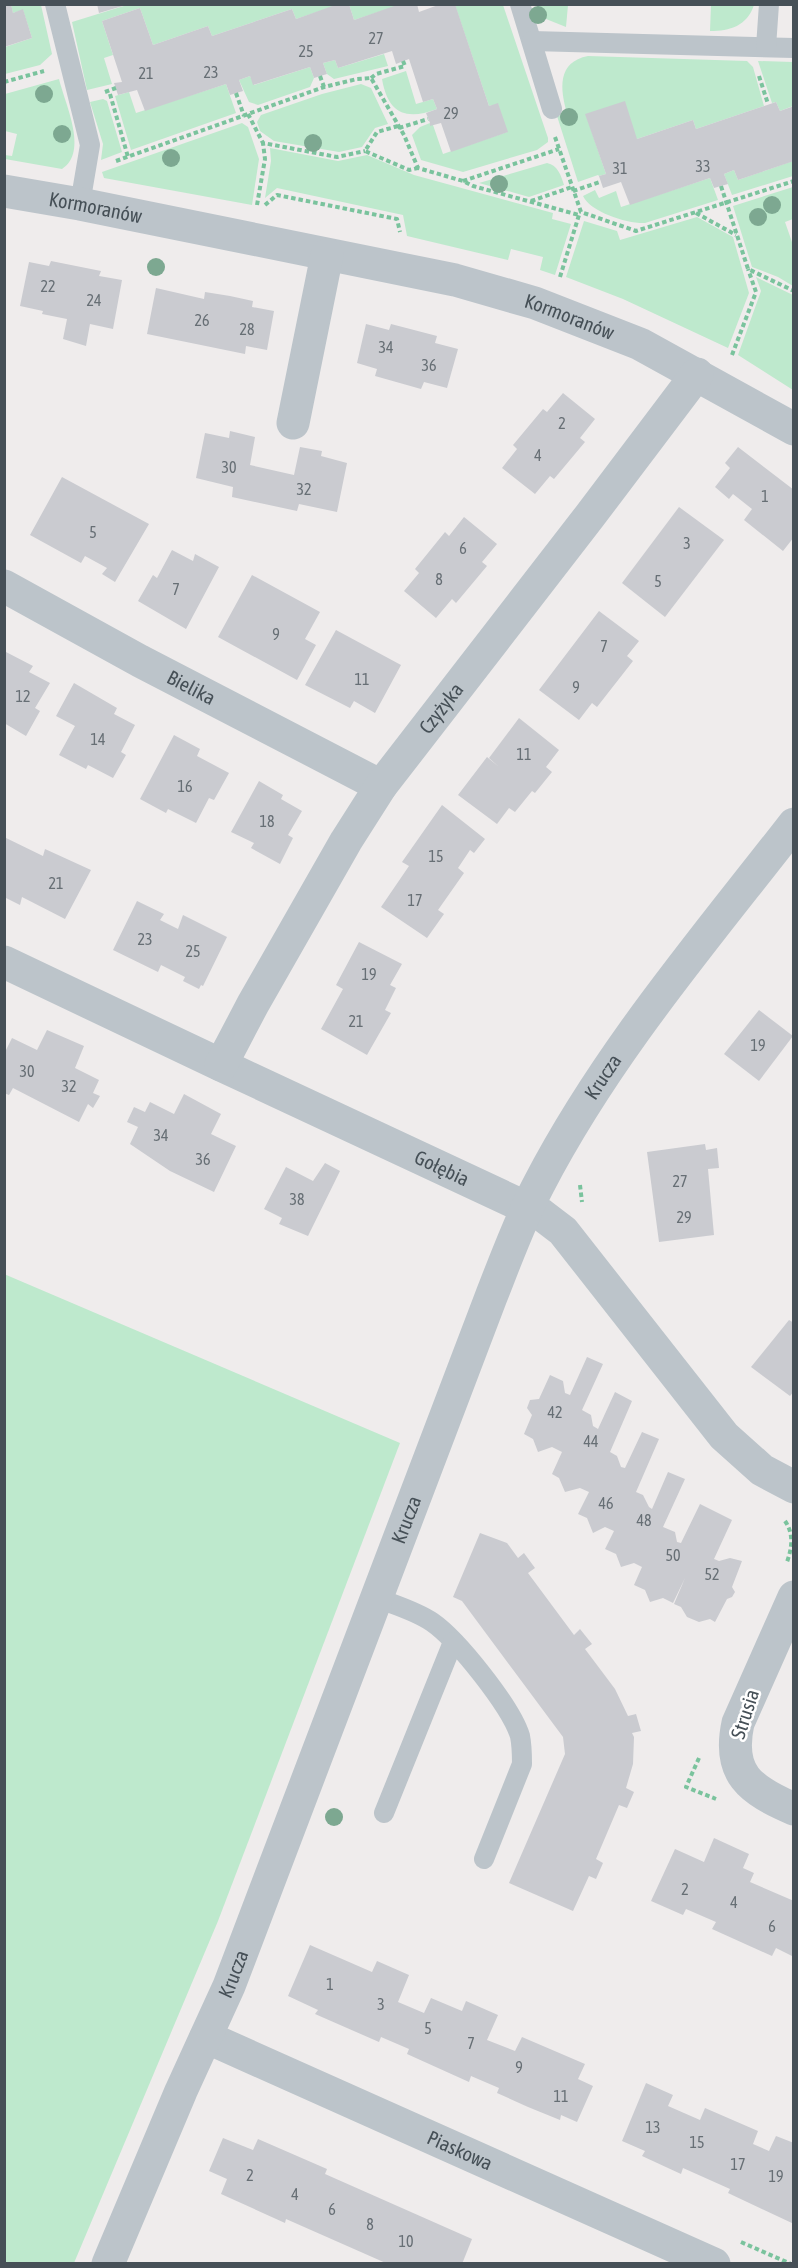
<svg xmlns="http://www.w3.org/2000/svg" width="798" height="2268" font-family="'Asap Condensed',sans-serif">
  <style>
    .green { fill: #bee9cd }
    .building { fill: #cacbd0 }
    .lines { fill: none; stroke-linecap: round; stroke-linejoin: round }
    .path { stroke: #7ac39d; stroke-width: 4; stroke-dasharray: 4.5 3; stroke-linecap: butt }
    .lane { stroke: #bcc4ca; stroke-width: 20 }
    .street { stroke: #bcc4ca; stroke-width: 33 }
    .tree { fill: #7da891 }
    .labels { text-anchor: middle; stroke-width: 5; stroke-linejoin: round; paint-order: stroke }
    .number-label { font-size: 16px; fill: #676f75 }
    .street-label { font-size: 20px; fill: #465057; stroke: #fff }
  </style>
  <rect width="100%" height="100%" fill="#efecec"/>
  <g class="green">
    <polygon points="349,4 400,5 354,20"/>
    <polygon points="11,5 41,5 52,54 40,65 5,74 5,47 32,38 23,10 13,13"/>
    <polygon points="127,5 338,5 296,19 292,9 212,36 208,26 153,45 140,8 102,21 113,55 104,58 112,84 87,90 72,22"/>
    <polygon points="455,5 503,5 548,138 548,142 537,150 463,172 421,160 412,135 420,127 430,123 433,125 443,154 507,132 498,104 489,106"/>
    <polygon points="536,5 568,5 566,27 546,19"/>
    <path d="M711 5V4L754 5C747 26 730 31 710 31Z"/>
    <polygon points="384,54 388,66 334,79 327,74 323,63 335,60 338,68"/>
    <path d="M588 56 747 61 753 67 764 106 696 129 693 120 637 139 586 115 606 174 599 176 598 175 578 182 557 116 567 113C560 89 557 62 588 56Z"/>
    <polygon points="758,61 793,62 793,106 780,111 776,102 772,103"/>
    <polygon points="310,67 314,78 310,87 258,105 249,102 239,80 250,76 254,85"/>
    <path d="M406 71 416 104 433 99 437 109C405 121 388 113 382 79Z"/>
    <path d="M59 79C65 104 89 152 62 169L5 159V155L12 156 17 134 5 131V94Z"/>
    <polygon points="226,84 236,113 131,150 115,96 129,92 136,113"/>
    <polygon points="361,84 371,88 388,124 375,128 362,147 339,152 274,141 260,131 257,122 261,115 322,94"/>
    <polygon points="103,99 107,101 122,152 101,160 103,144 90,102"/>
    <polygon points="242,123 248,127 259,159 252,205 104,178 102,172"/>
    <polygon points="270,148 338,161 367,155 414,175 553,213 552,219 571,224 555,275 540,270 543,257 511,249 508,260 407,236 403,215 277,188 265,198 271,161"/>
    <polygon points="793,161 793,176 732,195 724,174 734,170 738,180"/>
    <path d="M547 163C558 165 561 176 564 185L529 197 479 183Z"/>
    <path d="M710 178 718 200 645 223C628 224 590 212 583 196L595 190 599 198 616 191 621 207Z"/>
    <polygon points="793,187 793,219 785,222 793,245 793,286 778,277 752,267 733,206"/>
    <polygon points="697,217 733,237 749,293 728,348 623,299 566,277 584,221 617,231 620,240"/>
    <polygon points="756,277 793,295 793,390 738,355 761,291"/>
    <polygon points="4,1274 400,1443 218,1921 74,2263 5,2263"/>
  </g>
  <g class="building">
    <polygon points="4,4 11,4 13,13 23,9 32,38 4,47"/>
    <polygon points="97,4 126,4 126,5 99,13"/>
    <polygon points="338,4 349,4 354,20 400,4 417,4 419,12 441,4 455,4 489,106 498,103 508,132 451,152 441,123 430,126 430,123 426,113 437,109 433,99 423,102 409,59 396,64 392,51 338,68 335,60 323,63 327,74 314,78 310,67 253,85 250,76 239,80 243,91 230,95 226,84 145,111 137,90 118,95 114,83 122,82 102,21 140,8 153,45 208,26 212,36 292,9 296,19"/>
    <polygon points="625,101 637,139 693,120 696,129 776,102 780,111 794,106 794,161 738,180 734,170 724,174 728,184 714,188 710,178 630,205 621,182 603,188 599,176 606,174 585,114"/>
    <polygon points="51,261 101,271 99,276 122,280 113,329 90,324 86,346 63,339 67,319 42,314 43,311 20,306 29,262 49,266"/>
    <polygon points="156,288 204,299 205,292 230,296 253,301 252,307 274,311 267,350 246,346 245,354 147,334"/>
    <polygon points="366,324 389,330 391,324 437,336 435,343 458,349 447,388 424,382 421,389 375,376 377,369 357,363"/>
    <polygon points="563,393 595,419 580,438 585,442 554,479 550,476 535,494 502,468 517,449 513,445 543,409 547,412"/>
    <polygon points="230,431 255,437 250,465 294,475 300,447 322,451 321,456 347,463 337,512 299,504 297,511 232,497 233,487 196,478 205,433 229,438"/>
    <polygon points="738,447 794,490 794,537 783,551 744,520 752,509 733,494 729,499 715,487 730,468 725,463"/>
    <polygon points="62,477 149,524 115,582 102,574 107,568 85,556 81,563 30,535"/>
    <polygon points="679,507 724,540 665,617 622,583"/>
    <polygon points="464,517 497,544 482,562 487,566 456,603 452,599 436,618 404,591 419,573 415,569 445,532 449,536"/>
    <polygon points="172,550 193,561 195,554 219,567 186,629 138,601 153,575 157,578"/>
    <polygon points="252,575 320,612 305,639 316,645 297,680 218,637"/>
    <polygon points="599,611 639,641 627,656 633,661 597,707 592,703 579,720 539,690"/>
    <polygon points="336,630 401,665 375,713 354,701 350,708 305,685"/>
    <polygon points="6,652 33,666 29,672 50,683 35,708 40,711 26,736 4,723"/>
    <polygon points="74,683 117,708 114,714 135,725 121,752 126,755 113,778 88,765 86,769 59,755 75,726 56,716"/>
    <polygon points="519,718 559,750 546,767 552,772 535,793 532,791 515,812 509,808 497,824 458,795 487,757 499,767 489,758"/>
    <polygon points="174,735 200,749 197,756 229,773 214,800 209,798 196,823 168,809 166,813 140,799"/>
    <polygon points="259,781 283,795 281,799 302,811 288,835 293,838 280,864 251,848 254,843 231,832"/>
    <polygon points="442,805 485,839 474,853 470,850 458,868 464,873 438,910 444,914 427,938 381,907 409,866 402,862"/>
    <polygon points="4,837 43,856 45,849 91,870 65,919 22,897 20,905 4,897"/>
    <polygon points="137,901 164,914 160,920 178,929 183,915 227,937 203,986 201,985 199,989 183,981 185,977 161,965 158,972 113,950"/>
    <polygon points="359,942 402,964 390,985 396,988 385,1010 391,1013 367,1055 321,1029 343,989 336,985"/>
    <polygon points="759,1010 793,1036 759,1081 724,1054"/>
    <polygon points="47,1030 84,1046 75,1068 99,1080 93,1093 100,1096 93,1108 88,1104 79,1122 13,1088 9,1095 4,1093 4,1054 12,1038 37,1050"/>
    <polygon points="184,1094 221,1114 211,1134 236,1146 214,1192 170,1171 130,1144 138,1127 127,1122 134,1107 145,1112 150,1102 174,1114"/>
    <polygon points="705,1144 706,1150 717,1148 719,1168 708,1169 714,1235 659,1242 647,1152"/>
    <polygon points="325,1163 340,1171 308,1236 279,1224 282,1218 264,1209 286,1167 313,1181"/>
    <polygon points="789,1320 794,1323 794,1391 790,1396 751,1367"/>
    <polygon points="587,1357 603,1364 582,1410 591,1415 593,1426 598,1429 615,1392 632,1401 610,1452 617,1456 621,1467 625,1468 642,1432 659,1439 636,1492 643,1495 649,1507 652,1509 668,1472 685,1479 663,1527 675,1532 677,1542 681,1543 700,1504 732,1520 714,1559 719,1561 730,1558 742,1561 732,1587 735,1592 732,1597 727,1599 715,1622 710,1619 699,1622 687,1617 681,1607 674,1604 685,1578 673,1603 663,1598 650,1602 645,1590 634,1585 642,1567 634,1563 621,1567 616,1554 605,1549 614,1531 605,1527 593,1533 587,1518 578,1514 589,1492 580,1488 565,1492 559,1478 552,1474 562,1452 552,1447 538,1452 533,1439 524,1434 532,1415 527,1408 530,1400 539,1399 550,1375 563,1381 565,1393 570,1395"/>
    <polygon points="480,1533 507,1543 518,1558 524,1553 535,1568 528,1573 574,1635 580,1629 592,1644 585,1649 615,1689 628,1716 636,1714 641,1731 632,1733 634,1737 633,1764 626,1788 634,1792 627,1808 619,1805 596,1859 603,1863 596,1879 589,1876 573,1911 509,1883 565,1754 563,1737 462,1601 453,1597"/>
    <polygon points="714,1838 749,1854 743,1868 754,1873 750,1882 794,1901 794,1957 776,1948 772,1956 712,1929 716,1922 686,1909 683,1915 651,1901 675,1849 704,1862"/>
    <polygon points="310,1945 372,1972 377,1961 409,1975 398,2002 424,2013 431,1998 462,2011 466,2001 498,2015 487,2040 515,2051 522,2037 585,2064 578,2079 593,2086 577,2122 561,2115 560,2120 528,2107 497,2093 499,2088 471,2076 469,2082 407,2054 409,2049 381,2037 379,2042 315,2014 318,2010 288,1996"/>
    <polygon points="646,2083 673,2095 668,2106 700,2120 705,2108 758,2131 753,2144 769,2151 776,2136 794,2143 794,2224 728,2193 730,2189 683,2168 681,2174 642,2156 645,2151 622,2141"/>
    <polygon points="223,2138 253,2150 258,2139 327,2169 325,2174 472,2239 462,2264 388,2264 286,2219 285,2223 221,2194 227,2179 209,2171"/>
  </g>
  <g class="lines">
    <g class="path">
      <polyline points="320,76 324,87"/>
      <polyline points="759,76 768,104"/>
      <polyline points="371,78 376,74 405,66 403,61"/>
      <polyline points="4,82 44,71"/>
      <polyline points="105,92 116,88"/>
      <polyline points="236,93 244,116"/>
      <polyline points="110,94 128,157"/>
      <polyline points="248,114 263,143 337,157 365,151"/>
      <polyline points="398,126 377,132 365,151 409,170 418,168"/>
      <polyline points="399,128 428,119"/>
      <polyline points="555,137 581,212 636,231 794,181"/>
      <polyline points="116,161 324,87 357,79 371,78 404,135 418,168 463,181 473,186 579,215"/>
      <polyline points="463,181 559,149"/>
      <polyline points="721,186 748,269 794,291"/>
      <polyline points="573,191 600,182"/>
      <polyline points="531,201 572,187"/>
      <polyline points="257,205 265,159 263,143"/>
      <polyline points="265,205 277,195 397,219 400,232"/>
      <polyline points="696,213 736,235"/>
      <polyline points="560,277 579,215"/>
      <polyline points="732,355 756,292 748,269"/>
      <polyline points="580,1185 582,1202"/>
      <path d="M785 1521C794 1534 792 1548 787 1562"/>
      <polyline points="699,1758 686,1787 716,1799"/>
      <polyline points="741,2242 791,2264"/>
    </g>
    <g class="lane">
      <polyline points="55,4 90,145 80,204"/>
      <polyline points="520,4 552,109"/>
      <polyline points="532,41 794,48"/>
      <polyline points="766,47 769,4"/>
      <path d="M377 1598C395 1605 416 1611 432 1622 458 1640 511 1707 520 1736 522 1746 522 1754 522 1764L484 1859"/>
      <polyline points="384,1813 453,1642"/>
    </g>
    <g class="street">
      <path id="s1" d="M4 191 80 204 455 280 535 303 640 344 794 429"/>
      <polyline points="293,423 327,255"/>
      <path id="s2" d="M4 586 140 661 381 786"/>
      <path id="s3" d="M4 962 221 1065 542 1215 563 1231 724 1436 762 1470 794 1487"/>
      <path id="s4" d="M221 1065 253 1004 346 841 381 786 589 517 697 374"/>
      <path d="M794 1597 738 1723C727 1774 750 1790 794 1809"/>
      <path id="s5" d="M206 2037 714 2264"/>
      <path id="s6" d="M108 2264 181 2091 229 1986 491 1297C506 1259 520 1220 539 1184 607 1053 704 940 794 824"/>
    </g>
  </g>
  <g class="tree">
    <circle cx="538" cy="15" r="9"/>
    <circle cx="44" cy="94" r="9"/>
    <circle cx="569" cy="117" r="9"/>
    <circle cx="62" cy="134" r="9"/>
    <circle cx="313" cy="143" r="9"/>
    <circle cx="171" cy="158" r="9"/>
    <circle cx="499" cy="184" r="9"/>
    <circle cx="772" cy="205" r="9"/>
    <circle cx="758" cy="217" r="9"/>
    <circle cx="156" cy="267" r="9"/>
    <circle cx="334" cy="1817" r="9"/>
  </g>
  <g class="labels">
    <g class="number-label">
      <text x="376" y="44">27</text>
      <text x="306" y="57">25</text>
      <text x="211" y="78">23</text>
      <text x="146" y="79">21</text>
      <text x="451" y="119">29</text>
      <text x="703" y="172">33</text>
      <text x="620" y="174">31</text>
      <text x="48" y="292">22</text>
      <text x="94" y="306">24</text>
      <text x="202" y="326">26</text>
      <text x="247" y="335">28</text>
      <text x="386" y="353">34</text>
      <text x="429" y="371">36</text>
      <text x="562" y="429">2</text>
      <text x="538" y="461">4</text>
      <text x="229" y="473">30</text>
      <text x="304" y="495">32</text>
      <text x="765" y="502">1</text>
      <text x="93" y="538">5</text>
      <text x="687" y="549">3</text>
      <text x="463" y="554">6</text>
      <text x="439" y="585">8</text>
      <text x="658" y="587">5</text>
      <text x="176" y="595">7</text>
      <text x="276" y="640">9</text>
      <text x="604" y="652">7</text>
      <text x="362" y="685">11</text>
      <text x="576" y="693">9</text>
      <text x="23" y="702">12</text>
      <text x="98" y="745">14</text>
      <text x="524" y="760">11</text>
      <text x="185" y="792">16</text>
      <text x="267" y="827">18</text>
      <text x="436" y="862">15</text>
      <text x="56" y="889">21</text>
      <text x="415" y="906">17</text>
      <text x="145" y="945">23</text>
      <text x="193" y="957">25</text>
      <text x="369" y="980">19</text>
      <text x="356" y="1027">21</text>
      <text x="758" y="1051">19</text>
      <text x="27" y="1077">30</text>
      <text x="69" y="1092">32</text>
      <text x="161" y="1141">34</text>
      <text x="203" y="1165">36</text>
      <text x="680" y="1187">27</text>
      <text x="297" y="1205">38</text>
      <text x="684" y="1223">29</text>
      <text x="555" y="1418">42</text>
      <text x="591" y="1447">44</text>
      <text x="606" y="1509">46</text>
      <text x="644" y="1526">48</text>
      <text x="673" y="1561">50</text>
      <text x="712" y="1580">52</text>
      <text x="685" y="1895">2</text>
      <text x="734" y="1908">4</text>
      <text x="772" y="1932">6</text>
      <text x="330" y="1990">1</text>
      <text x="381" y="2010">3</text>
      <text x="428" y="2034">5</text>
      <text x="471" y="2049">7</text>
      <text x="519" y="2073">9</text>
      <text x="561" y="2102">11</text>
      <text x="653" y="2133">13</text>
      <text x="697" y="2148">15</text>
      <text x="738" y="2170">17</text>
      <text x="250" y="2181">2</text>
      <text x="776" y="2182">19</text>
      <text x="295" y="2200">4</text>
      <text x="332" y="2215">6</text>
      <text x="370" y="2230">8</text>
      <text x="406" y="2247">10</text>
    </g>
    <g class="street-label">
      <text dy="7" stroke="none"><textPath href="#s1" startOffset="93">Kormoranów</textPath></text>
      <text dy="7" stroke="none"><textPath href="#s1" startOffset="580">Kormoranów</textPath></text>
      <text dy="7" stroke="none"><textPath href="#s2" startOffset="213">Bielika</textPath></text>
      <text dy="7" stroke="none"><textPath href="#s4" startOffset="420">Czyżyka</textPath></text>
      <text dy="7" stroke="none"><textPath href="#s6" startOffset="1288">Krucza</textPath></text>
      <text dy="7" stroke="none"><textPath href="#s3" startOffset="484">Gołębia</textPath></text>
      <text dy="7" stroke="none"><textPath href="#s6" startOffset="802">Krucza</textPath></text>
      <text transform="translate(745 1714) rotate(-72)" y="7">Strusia</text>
      <text dy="7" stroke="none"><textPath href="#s6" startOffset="316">Krucza</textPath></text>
      <text dy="7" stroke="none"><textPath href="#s5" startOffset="278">Piaskowa</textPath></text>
    </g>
  </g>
  <rect width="798" height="2268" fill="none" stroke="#465057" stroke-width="12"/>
</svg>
